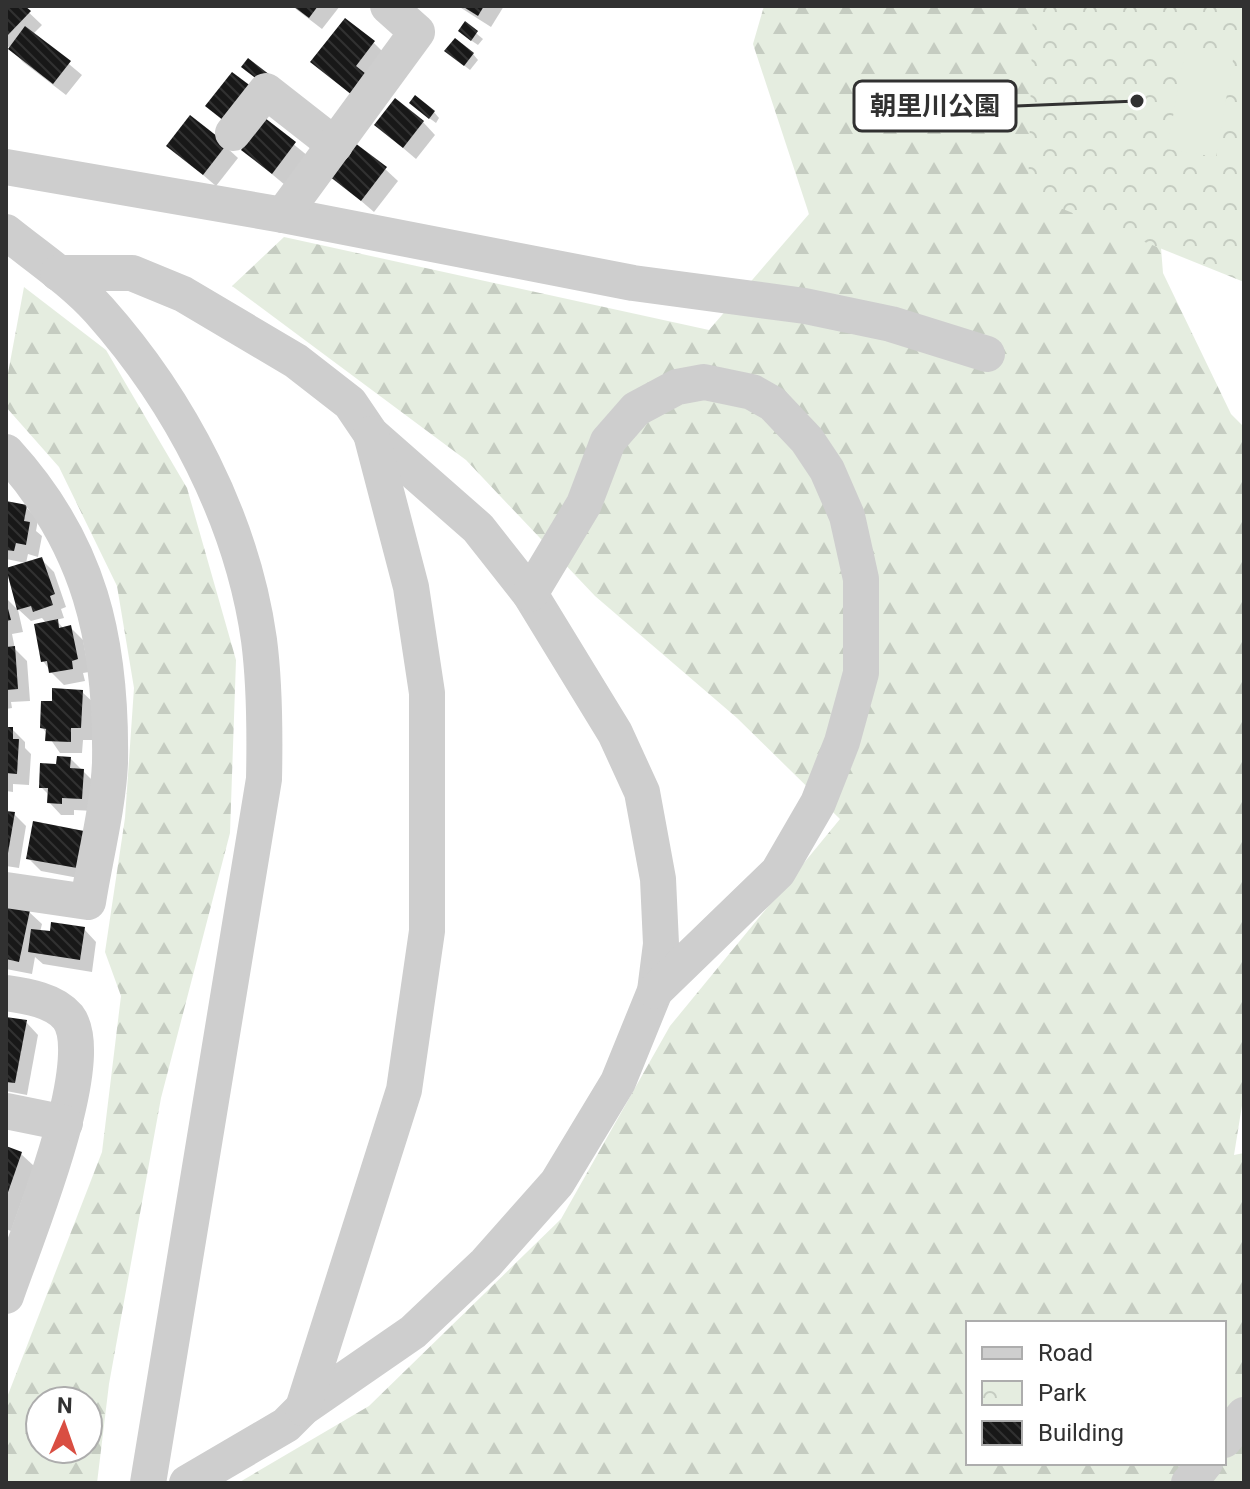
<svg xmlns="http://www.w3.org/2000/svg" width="1250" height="1489" font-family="Roboto,'Noto Sans JP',sans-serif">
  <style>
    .forest { fill: url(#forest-firs); fill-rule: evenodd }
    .park { fill: url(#park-crowns) }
    .pitch { fill: #e5ede0 }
    .shadow { fill: #0003 }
    .building { fill: url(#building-back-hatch) }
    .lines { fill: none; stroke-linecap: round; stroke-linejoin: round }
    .minor { stroke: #cecece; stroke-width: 36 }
    .leader { fill: none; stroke: #313131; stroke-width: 3 }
    .callout-dot { fill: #313131; stroke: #fff; stroke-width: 3 }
    .callout { fill: #fff; stroke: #313131; stroke-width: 3 }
    .callout-label { font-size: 26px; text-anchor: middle; font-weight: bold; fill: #313131 }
  </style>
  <defs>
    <pattern id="forest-firs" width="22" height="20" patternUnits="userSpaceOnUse" patternTransform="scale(2)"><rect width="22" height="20" fill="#e5ede0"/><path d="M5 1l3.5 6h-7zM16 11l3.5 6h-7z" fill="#c5ccc1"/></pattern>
    <pattern id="park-crowns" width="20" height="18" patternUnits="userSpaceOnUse" patternTransform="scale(2)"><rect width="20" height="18" fill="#e5ede0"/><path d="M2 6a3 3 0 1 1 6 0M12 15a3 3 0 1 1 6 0" fill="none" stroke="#c5ccc1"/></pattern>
    <pattern id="building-back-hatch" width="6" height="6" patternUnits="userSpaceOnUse" patternTransform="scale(2)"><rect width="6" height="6" fill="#181818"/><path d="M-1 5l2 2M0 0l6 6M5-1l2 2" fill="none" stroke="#313131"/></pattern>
  </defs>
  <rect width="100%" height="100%" fill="#fff"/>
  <g class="forest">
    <path d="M764 6H1159L1149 99 1163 273 1231 414 1244 427V1093L1234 1155 1244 1153V1479L1242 1483H238L369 1406 561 1219 670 1026 840 819 737 718 595 596 466 460 232 286 284 237 709 330 809 214 753 44ZM968 1323H1224V1463H968Z"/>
    <path d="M24 287 106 350 187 488 236 660 230 833 161 1098 109 1384 97 1483H6V1400L102 1152 121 996 105 952 125 818 134 688 117 586 59 467 6 407V384ZM40 1401H88V1449H40Z"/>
  </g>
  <polygon class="park" points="1033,6 1244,6 1244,282 1028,195"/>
  <polygon class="pitch" points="1186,46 1234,54 1216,157 1167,149"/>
  <g class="shadow">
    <polygon points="6,6 22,6 42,25 33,34 82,75 66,95 23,62 6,44"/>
    <polygon points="292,6 340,6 322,29"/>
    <polygon points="458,6 504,6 491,27"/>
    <polygon points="465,24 483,39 478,45 466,37"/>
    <polygon points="374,43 386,55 354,97 313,62"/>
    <polygon points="473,54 478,60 470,70 453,57"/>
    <polygon points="417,109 434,112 439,118 436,123"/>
    <polygon points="265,121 308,156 285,185 243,150"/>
    <polygon points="423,122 435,135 416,159 376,125"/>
    <polygon points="169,146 225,146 238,158 216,186"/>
    <polygon points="385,169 398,181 374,212 332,176"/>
    <polygon points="6,503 26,507 38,520 36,531 42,536 38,557 28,554 26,563 6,559"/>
    <polygon points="41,559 54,572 66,607 61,609 64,618 56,620 64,629 70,627 83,640 89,672 83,673 85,681 64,685 51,672 43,661 47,624 42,618 31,621 18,609 6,571"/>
    <polygon points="6,598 18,610 23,632 12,634 15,649 27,661 30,701 11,702 12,708 6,709"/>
    <polygon points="82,692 95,704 93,740 83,740 82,753 60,753 42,727 54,703"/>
    <polygon points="6,729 12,729 25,742 25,748 31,754 29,785 13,784 13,792 6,791"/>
    <polygon points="70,758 96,784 94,811 74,810 74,815 61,815 49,802 49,795 41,787 58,766"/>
    <polygon points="6,813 14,814 26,826 19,868 6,866"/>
    <polygon points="34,824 89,880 41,871 28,858"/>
    <polygon points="6,907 29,912 42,924 40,932 84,929 96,942 92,972 43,964 35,957 32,974 6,969"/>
    <polygon points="6,1019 26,1022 38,1035 27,1095 6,1091"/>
    <polygon points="6,1149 21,1154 34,1166 11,1231 6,1229"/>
  </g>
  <g class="building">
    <polygon points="6,6 25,6 31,11 6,37"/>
    <polygon points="293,6 318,6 309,18"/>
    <polygon points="462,6 484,6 478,16"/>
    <polygon points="345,18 375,41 356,66 376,82 361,102 310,62"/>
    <polygon points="465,21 478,31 471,41 458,31"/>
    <polygon points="25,26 71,61 53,84 8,49"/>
    <polygon points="455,38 474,53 464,66 444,51"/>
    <polygon points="248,58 270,75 263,84 241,67"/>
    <polygon points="232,72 260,93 233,128 205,106"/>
    <polygon points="415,95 435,111 429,119 409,103"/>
    <polygon points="395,98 424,121 403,148 374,125"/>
    <polygon points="190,115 227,144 203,175 166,146"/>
    <polygon points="265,118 296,142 272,174 241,150"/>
    <polygon points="355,143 387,167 361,201 329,176"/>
    <polygon points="6,501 27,505 24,521 30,522 26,545 16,543 14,551 6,550"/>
    <polygon points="42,557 55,594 50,596 53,605 33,612 31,606 17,610 6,568"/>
    <polygon points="6,601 11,620 6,621"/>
    <polygon points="58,619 59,628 71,625 78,659 72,661 73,669 49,673 47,661 41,662 34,624"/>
    <polygon points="15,646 18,689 6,690 6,647"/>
    <polygon points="52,688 83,690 81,728 71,728 71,742 45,741 46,729 40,728 41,701 52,701"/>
    <polygon points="6,727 13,727 13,739 19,739 17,774 6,773"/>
    <polygon points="57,756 71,757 70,768 84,769 82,799 62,798 62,804 47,803 48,788 39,788 40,763 56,764"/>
    <polygon points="6,811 15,812 8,853 6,853"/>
    <polygon points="33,821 84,831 77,868 26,859"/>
    <polygon points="6,905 30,910 19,962 6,959"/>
    <polygon points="51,922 85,927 80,960 28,952 31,929 50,931"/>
    <polygon points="6,1017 27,1020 15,1083 6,1082"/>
    <polygon points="6,1146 22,1152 6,1198"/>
  </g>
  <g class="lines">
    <g class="minor">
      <polyline points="233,133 266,91 335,145"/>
      <polyline points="6,167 283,215 633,283 805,306 891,324 987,354"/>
      <polyline points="283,215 417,32 388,6"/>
      <path d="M6 232C37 257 73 281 99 310 180 401 242 519 259 640 265 686 265 732 264 779L148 1483"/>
      <polyline points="58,273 132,273 183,294 296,361 350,403 371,434 478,528 530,594 615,733 642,792 658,879 661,944 655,991 618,1082 557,1183 486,1263 413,1332 303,1408 286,1425 187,1483"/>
      <path d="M6 452C90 544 112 640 110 763 108 808 95 857 88 902L6 890"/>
      <polyline points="530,594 584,504 608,441 636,409 677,387 704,382 752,392 773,404 807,440 827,470 847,516 861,579 861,673 842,742 818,803 778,872 655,991"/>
      <path d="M6 993C26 996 54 1000 68 1017 101 1060 23 1245 6 1296"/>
      <polyline points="6,1111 65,1123"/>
      <polyline points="303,1408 404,1090 427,931 427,693 411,587 371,434"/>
      <polyline points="1224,1440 1244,1415"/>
      <polyline points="1189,1483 1205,1463"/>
    </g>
  </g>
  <path class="leader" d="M1137 101L1016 106"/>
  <circle class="callout-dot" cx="1137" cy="101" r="8"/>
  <rect class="callout" x="854" y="81" width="162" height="50" rx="8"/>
  <g class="callout-label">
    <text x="935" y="115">朝里川公園</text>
  </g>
  <rect width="1250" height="1489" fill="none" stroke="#313131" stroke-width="16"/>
  <rect x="966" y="1321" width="260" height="144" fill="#ffffff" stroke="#adadad" stroke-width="2"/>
  <rect x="982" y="1347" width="40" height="12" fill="#cecece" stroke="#adadad" stroke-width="2"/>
  <text x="1038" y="1361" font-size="24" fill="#313131">Road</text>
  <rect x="982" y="1381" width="40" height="24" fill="url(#park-crowns)" stroke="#adadad" stroke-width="2"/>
  <text x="1038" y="1401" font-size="24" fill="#313131">Park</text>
  <rect x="982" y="1421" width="40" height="24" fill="url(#building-back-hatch)" stroke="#adadad" stroke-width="2"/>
  <text x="1038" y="1441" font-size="24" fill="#313131">Building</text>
  <g transform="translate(64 1425) rotate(2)"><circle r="38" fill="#ffffff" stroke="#adadad" stroke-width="2"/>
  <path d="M0-6L14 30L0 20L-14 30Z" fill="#d94e42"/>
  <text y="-12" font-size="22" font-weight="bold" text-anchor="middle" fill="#313131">N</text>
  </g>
</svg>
